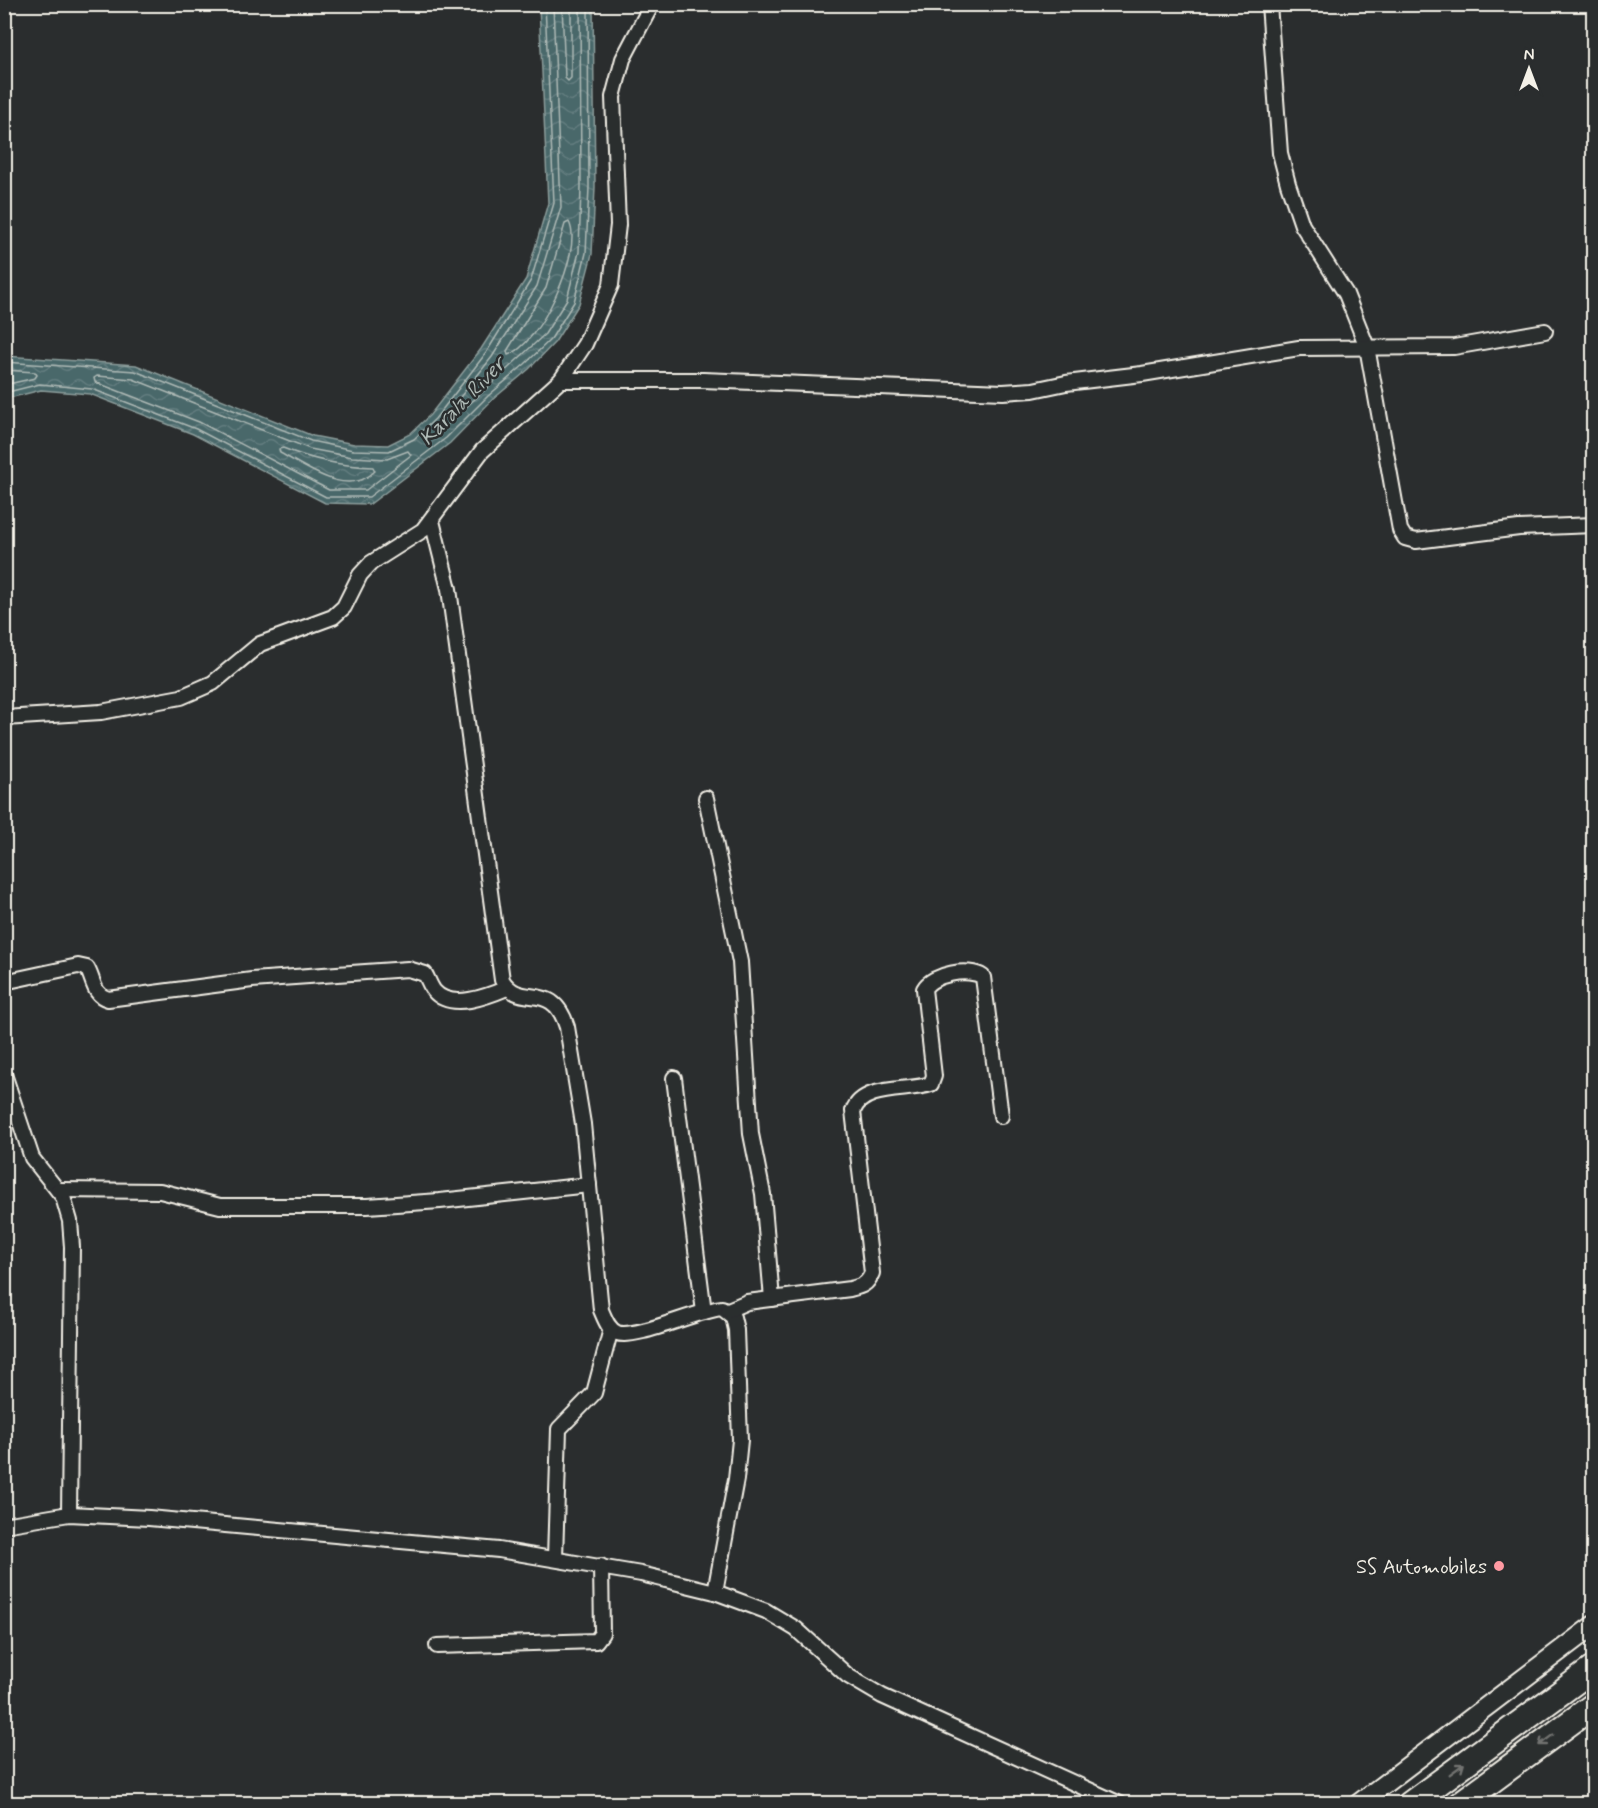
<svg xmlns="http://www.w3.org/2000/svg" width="1598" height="1808" font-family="Mynerve,sans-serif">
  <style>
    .water { fill: url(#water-waves); stroke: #8d9e9c; stroke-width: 1.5 }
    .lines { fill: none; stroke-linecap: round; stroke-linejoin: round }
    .shore { stroke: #afbab6; stroke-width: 1.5 }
    .street-casing { stroke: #f4f1e8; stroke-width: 18 }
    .secondary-casing { stroke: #f4f1e8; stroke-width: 22 }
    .highway-casing { stroke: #f4f1e8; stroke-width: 28 }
    .street { stroke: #2a2d2e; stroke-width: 14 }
    .secondary { stroke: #2a2d2e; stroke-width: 18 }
    .highway { stroke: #2a2d2e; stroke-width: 24 }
    .oneway { stroke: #71726f }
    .poi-dot { fill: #ff9aa2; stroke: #2a2d2e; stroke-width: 2 }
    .labels { text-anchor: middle; stroke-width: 5; stroke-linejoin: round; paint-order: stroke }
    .poi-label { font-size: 20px; fill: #f4f1e8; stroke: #2a2d2e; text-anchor: end }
    .water-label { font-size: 21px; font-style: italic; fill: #afbab6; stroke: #2a2d2e }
  </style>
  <defs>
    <pattern id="water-waves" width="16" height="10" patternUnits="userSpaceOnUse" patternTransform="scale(1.5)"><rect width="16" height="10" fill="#48676a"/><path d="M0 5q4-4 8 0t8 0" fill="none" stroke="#637d7f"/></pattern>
  </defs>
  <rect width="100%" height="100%" fill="#2a2d2e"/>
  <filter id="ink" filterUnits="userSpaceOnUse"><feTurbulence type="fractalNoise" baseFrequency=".0167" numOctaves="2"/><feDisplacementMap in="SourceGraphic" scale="12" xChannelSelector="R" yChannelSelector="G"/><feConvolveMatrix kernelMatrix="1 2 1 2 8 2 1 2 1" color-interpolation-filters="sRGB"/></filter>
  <g filter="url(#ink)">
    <polygon class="water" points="539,5 593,5 595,187 592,254 579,304 555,342 529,369 492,400 450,443 370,504 325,503 193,434 90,394 41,390 5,399 5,356 136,365 313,436 354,444 388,445 410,434 430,415 481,349 526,279 548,203"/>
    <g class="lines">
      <g class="shore">
        <polyline points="553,4 561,207 537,286 492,357 434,430 436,435 545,334 567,299 579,252 581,187 580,4"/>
        <polyline points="562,4 565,78 568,81 571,78 571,4"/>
        <path d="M569 222C584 251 539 346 508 355L507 351 546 288 565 224Z"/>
        <polyline points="4,362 135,371 311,441 353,450 389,451 414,439 435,419 486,353 531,280 554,203 545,4"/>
        <polyline points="4,370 35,372 37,375 35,378 4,385"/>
        <polygon points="97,376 133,379 310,449 352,457 387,459 408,451 411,455 366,490 329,490 199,422 95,382 94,378"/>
        <polyline points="4,393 40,384 92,389 196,429 326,497 369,497 446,438 488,396 525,364 551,339 574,302 586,253 589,187 588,4"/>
        <path d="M283 448C312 460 341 466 373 467L375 471C347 499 307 467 280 453L279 449Z"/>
      </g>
      <g class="street-casing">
        <g id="street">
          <polyline points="1269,4 1280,153 1288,184 1302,225 1346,294 1367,347 1400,530 1405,538 1416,541 1519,528 1594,525"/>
          <polyline points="561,380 703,380 1003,392 1033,390 1066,383 1142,374 1299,348 1454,347 1545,331"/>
          <path d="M432 521 449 589 502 980C521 1011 552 978 567 1027L583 1124 601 1310C605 1319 608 1329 617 1333 635 1340 698 1310 722 1308L733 1317 736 1330 740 1440 736 1479 715 1592"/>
          <polyline points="4,718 101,712 181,697 213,683 260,644 333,617 344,607 360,575 371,563 423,530 482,451 561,380 585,344 611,285 618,225 613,97 623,59 652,4"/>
          <polyline points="706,798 740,962 751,1134 763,1194 772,1299"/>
          <path d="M4 982 78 966 87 968C94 980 93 995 108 999L252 980 408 969 425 974C428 979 430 986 434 991 451 1011 488 996 507 988"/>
          <polyline points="4,1074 32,1158 63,1197 70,1221 72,1247 69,1514"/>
          <polyline points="674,1078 704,1312"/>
          <polyline points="58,1190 160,1191 220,1206 367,1206 440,1201 589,1185"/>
          <path d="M728 1310 747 1302 850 1289C862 1286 867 1285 872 1273L853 1111C863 1084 908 1092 931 1084L934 1076 924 989C932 974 969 967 983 977L1001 1116"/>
          <polyline points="4,1525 69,1514 149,1518 499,1550 641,1574 715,1592 766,1611 796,1629 848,1676 882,1696 1120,1804"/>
          <polyline points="555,1558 559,1429 594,1393 611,1329"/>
          <polyline points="437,1646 596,1641 602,1633 601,1566"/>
        </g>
      </g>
      <g class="secondary-casing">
        <polyline id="secondary" points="1358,1804 1594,1625"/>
      </g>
      <g class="highway-casing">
        <g id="highway">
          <polyline points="1410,1804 1594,1668"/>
          <polyline points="1460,1804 1594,1705"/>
        </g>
      </g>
      <use href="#street" class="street"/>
      <use href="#secondary" class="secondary"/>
      <use href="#highway" class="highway"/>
    </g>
    <defs><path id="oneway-shaft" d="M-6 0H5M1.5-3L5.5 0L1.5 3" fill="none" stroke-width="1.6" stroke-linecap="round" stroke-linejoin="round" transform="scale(1.5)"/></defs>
    <g class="oneway">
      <use href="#oneway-shaft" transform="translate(1546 1740) rotate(143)"/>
      <use href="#oneway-shaft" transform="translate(1457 1769) rotate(-36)"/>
    </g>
  </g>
  <circle class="poi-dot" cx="1499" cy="1566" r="6"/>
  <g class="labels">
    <g class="poi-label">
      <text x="1487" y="1573">SS Automobiles</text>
    </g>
    <g class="water-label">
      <text transform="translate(462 401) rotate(-46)" y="7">Karala River</text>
    </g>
  </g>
  <rect width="1598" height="1808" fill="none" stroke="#2a2d2e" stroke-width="24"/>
  <rect x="12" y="12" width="1574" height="1784" fill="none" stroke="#f4f1e8" stroke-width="2" filter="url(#ink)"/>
  <g transform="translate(1529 69)" stroke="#2a2d2e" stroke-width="4.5" paint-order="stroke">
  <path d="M0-4.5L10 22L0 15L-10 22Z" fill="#f4f1e8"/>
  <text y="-9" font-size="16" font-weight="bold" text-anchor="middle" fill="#f4f1e8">N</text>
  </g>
</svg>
